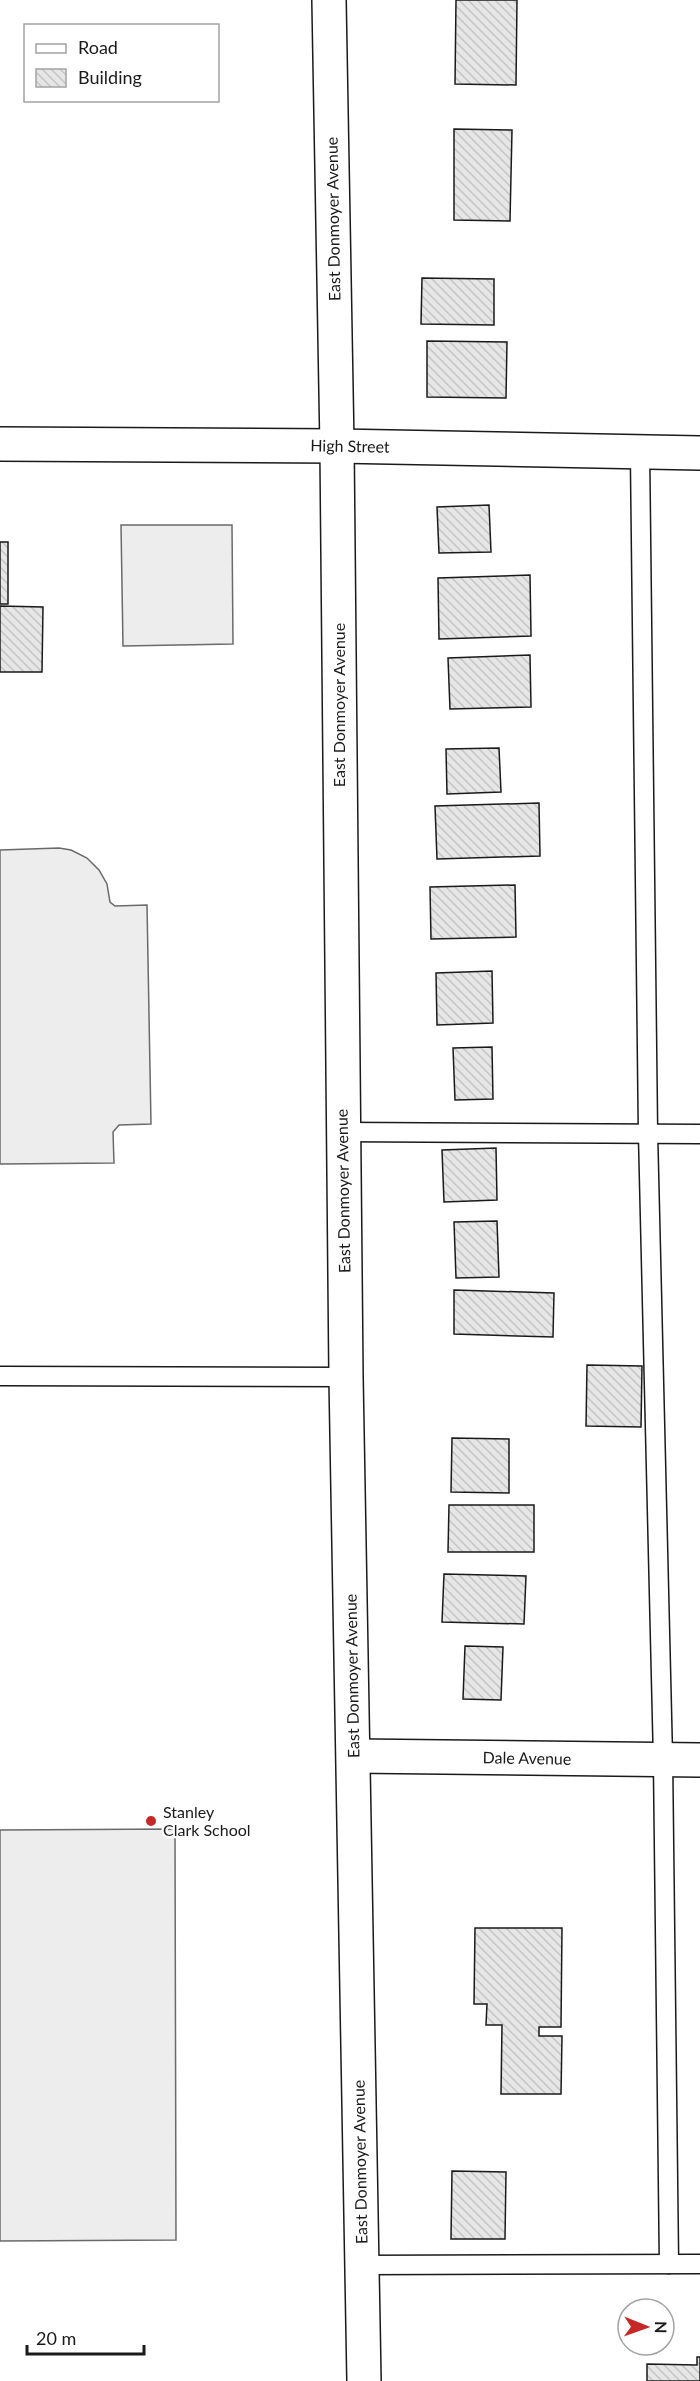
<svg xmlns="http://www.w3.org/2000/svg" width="700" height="2381" font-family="Lato,sans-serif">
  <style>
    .built { fill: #ededed; stroke: #6a6a6a; stroke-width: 1.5 }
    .building { fill: url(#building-back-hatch); stroke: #1a1a1a; stroke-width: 1.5 }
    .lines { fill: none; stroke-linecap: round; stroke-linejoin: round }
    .lane-casing { stroke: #1a1a1a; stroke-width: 21 }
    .street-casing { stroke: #1a1a1a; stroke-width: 36 }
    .secondary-casing { stroke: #1a1a1a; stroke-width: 36 }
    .lane { stroke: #fff; stroke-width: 18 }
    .street { stroke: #fff; stroke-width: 33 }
    .secondary { stroke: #fff; stroke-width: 33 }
    .poi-dot { fill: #c62828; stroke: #fff; stroke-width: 2 }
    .labels { text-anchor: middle; stroke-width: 4.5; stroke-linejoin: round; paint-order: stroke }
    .street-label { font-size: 16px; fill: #1a1a1a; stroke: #fff }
    .poi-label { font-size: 16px; fill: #1a1a1a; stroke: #fff; text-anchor: start }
  </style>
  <defs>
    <pattern id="building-back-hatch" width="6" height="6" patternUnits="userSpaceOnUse" patternTransform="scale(1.5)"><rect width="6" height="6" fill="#e6e6e6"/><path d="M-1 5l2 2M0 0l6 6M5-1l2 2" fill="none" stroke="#c5c5c5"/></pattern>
  </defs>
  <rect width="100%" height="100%" fill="#fff"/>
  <g class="built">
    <polygon points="121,525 232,525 233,644 123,646"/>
    <polygon points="59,848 71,850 87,858 99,870 107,884 110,902 115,906 147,905 151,1124 119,1125 113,1132 114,1163 0,1164 0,850"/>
    <polygon points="175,1829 176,2240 0,2241 0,1830"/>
  </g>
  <g class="building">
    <polygon points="456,0 517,0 516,85 455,84"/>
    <polygon points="454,129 512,130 510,221 454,220"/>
    <polygon points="422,278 494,279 494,325 421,324"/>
    <polygon points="427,341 507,342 506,398 427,397"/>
    <polygon points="489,505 491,552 439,553 437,507"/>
    <rect x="0" y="542" width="8" height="62"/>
    <polygon points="530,575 531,636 439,639 438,578"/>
    <polygon points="0,606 43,607 42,672 0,672"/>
    <polygon points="530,655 531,707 450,709 448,658"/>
    <polygon points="499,748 501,792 447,794 446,749"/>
    <polygon points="539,803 540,856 437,859 435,806"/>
    <polygon points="515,885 516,937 431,939 430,887"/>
    <polygon points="492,971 493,1023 437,1025 436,973"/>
    <polygon points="492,1047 493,1099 455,1100 453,1048"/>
    <polygon points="496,1148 497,1200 444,1202 442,1150"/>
    <polygon points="497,1221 499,1277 456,1278 454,1222"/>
    <polygon points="454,1290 554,1293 553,1337 454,1334"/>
    <polygon points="587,1365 642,1366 641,1427 586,1426"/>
    <polygon points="452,1438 509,1439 509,1493 451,1492"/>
    <polygon points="449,1505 534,1505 534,1552 448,1552"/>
    <polygon points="444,1574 526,1576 524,1624 442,1622"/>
    <polygon points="465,1646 503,1647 501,1700 463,1699"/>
    <polygon points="475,1928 562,1928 561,2027 539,2027 539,2036 562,2036 561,2094 501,2094 502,2025 486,2025 487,2004 474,2004"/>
    <polygon points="452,2171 506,2172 505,2239 451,2239"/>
    <polygon points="697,2357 700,2357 700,2381 647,2381 647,2364 697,2365"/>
  </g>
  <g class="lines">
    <g class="lane-casing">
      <g id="lane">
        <polyline points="640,453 648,1133 663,1759 669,2264"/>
        <polyline points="342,1132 700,1134"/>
        <polyline points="0,1376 346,1377"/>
        <polyline points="362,2265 700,2264"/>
      </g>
    </g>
    <g class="street-casing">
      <g id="street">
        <polyline points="0,444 337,446 700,453"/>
        <polyline points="354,1756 700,1760"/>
      </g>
    </g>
    <g class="secondary-casing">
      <polyline id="secondary" points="329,0 337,446 346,1377 364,2381"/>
    </g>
    <use href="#lane" class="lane"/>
    <use href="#street" class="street"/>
    <use href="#secondary" class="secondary"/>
  </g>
  <circle class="poi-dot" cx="151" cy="1821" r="6"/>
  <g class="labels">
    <g class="street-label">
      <text transform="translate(333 219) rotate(-91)" y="6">East Donmoyer Avenue</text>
      <text transform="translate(350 446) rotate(1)" y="6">High Street</text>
      <text transform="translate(339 705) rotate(-90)" y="6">East Donmoyer Avenue</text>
      <text transform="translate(343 1191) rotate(-91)" y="6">East Donmoyer Avenue</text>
      <text transform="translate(352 1676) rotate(-91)" y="6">East Donmoyer Avenue</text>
      <text transform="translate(527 1758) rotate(1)" y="6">Dale Avenue</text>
      <text transform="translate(360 2162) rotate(-91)" y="6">East Donmoyer Avenue</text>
    </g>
    <g class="poi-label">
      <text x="163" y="1818">Stanley<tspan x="163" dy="18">Clark School</tspan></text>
    </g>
  </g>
  <rect x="24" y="24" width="195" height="78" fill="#ffffff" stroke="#a3a3a3" stroke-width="1.5"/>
  <rect x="36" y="44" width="30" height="9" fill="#ffffff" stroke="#a3a3a3" stroke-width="1.5"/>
  <text x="78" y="54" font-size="18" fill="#1a1a1a">Road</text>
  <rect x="36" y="69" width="30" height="18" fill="url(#building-back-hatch)" stroke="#a3a3a3" stroke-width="1.5"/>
  <text x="78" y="84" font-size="18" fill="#1a1a1a">Building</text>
  <g transform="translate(646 2327) rotate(91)"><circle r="28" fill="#ffffff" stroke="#a3a3a3" stroke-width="1.5"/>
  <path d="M0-4.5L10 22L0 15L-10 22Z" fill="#c62828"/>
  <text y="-9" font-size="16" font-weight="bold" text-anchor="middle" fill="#1a1a1a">N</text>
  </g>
  <path d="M27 2345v9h117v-9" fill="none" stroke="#1a1a1a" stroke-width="3"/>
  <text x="36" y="2345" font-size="18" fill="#1a1a1a" stroke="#ffffff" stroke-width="4.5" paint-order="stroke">20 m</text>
</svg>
